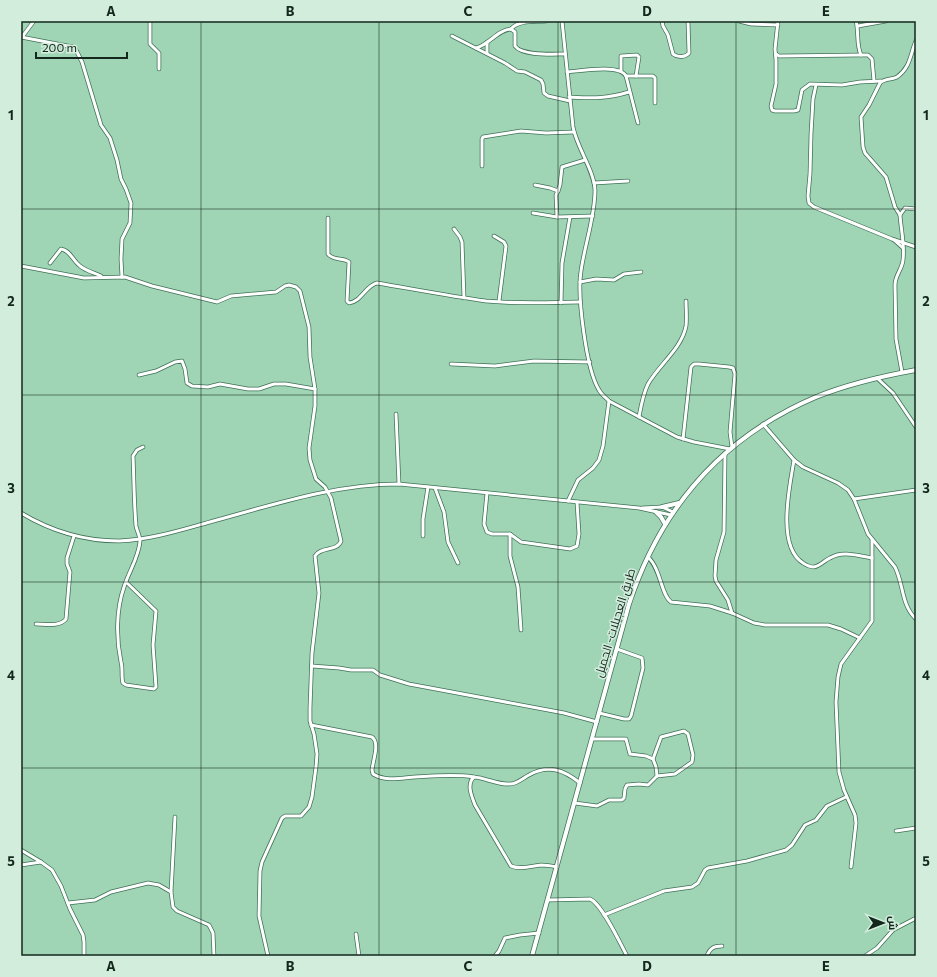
<svg xmlns="http://www.w3.org/2000/svg" width="937" height="977" font-family="Commissioner,Cairo,sans-serif">
  <style>
    .lines { fill: none; stroke-linecap: round; stroke-linejoin: round }
    .minor-casing { stroke: #3f7156; stroke-width: 4.5 }
    .major-casing { stroke: #3f7156; stroke-width: 5.5 }
    .minor { stroke: #fff; stroke-width: 3 }
    .major { stroke: #fff; stroke-width: 4 }
    .grid { fill: none; stroke: #13271c; stroke-width: 1; stroke-opacity: 0.55 }
    .labels { text-anchor: middle; stroke-width: 3; stroke-linejoin: round; paint-order: stroke }
    .street-label { font-size: 12px; fill: #13271c; stroke: #d3eddd }
    .neatline { fill: none; stroke: #13271c; stroke-width: 1.5 }
    .grid-label { font-size: 13px; text-anchor: middle; font-weight: bold; fill: #13271c }
  </style>
  <rect width="100%" height="100%" fill="#9fd4b4"/>
  <g class="lines">
    <g class="minor-casing">
      <g id="minor">
        <polyline points="150,21 150,44 159,53 159,69"/>
        <path d="M562 21 573 127C577 148 594 170 595 190 595 217 585 243 581 271 577 295 586 369 599 390 601 394 606 398 609 401L677 437 694 442 730 449"/>
        <path d="M662 21 663 26 668 35 673 54C678 58 686 57 689 53L688 21"/>
        <polyline points="739,21 751,24 778,25"/>
        <polyline points="778,21 775,49 776,60 776,84 771,106 772,110 775,111 794,111 798,110 802,90 810,84 842,85 860,82 881,81"/>
        <path d="M856 21C859 32 856 44 861 55H868L872 59 874 81"/>
        <polyline points="858,26 886,21"/>
        <path d="M511 29C518 20 535 22 546 21"/>
        <polyline points="452,36 505,63 517,71 525,72 541,80 543,84 544,93 548,96 570,101"/>
        <polyline points="21,37 73,47 75,48 82,62 101,125 110,138 117,160 121,179 126,189 131,203 130,223 122,239 121,259 122,277"/>
        <polyline points="22,37 34,21"/>
        <polyline points="487,42 487,53"/>
        <path d="M476 48C489 45 497 30 511 29L515 32V46C522 56 553 54 565 54"/>
        <polyline points="776,54 779,56 861,55"/>
        <polyline points="621,71 621,56 637,55 639,57 636,76"/>
        <path d="M567 72C580 71 619 64 626 76L638 123"/>
        <polyline points="626,76 653,76 655,78 655,103"/>
        <polyline points="816,85 813,99 811,134 810,174 808,196 809,203 814,207 892,239 916,247"/>
        <path d="M569 97C592 98 606 99 629 92"/>
        <polyline points="482,166 482,139 483,137 521,131 546,133 574,132"/>
        <polyline points="594,183 628,181"/>
        <polyline points="535,185 550,188 558,191 556,195 557,217"/>
        <polyline points="558,191 560,185 562,167 585,160"/>
        <polyline points="533,213 557,217 593,216"/>
        <path d="M900 215 895 207 886 177 865 153 863 147 861 117 869 105 880 83C885 78 892 80 897 77 911 67 910 54 916 41"/>
        <path d="M328 218V254C333 261 343 257 349 262L347 301 349 303C361 302 365 286 377 283 413 289 449 296 486 301 517 304 549 303 580 302"/>
        <polyline points="454,229 460,237 462,242 464,298"/>
        <polyline points="494,236 504,242 506,246 499,301"/>
        <polyline points="894,240 903,248"/>
        <path d="M50 263 61 249C70 250 73 261 80 266 86 271 95 273 101 276"/>
        <path d="M21 266 84 278 125 277 152 286 217 302 231 296 276 292 285 286 289 285 296 287 300 291 309 327 310 357 315 389V406L309 448 310 460 316 479 325 487 331 498 341 541C337 552 321 546 315 556L319 593 312 653 310 708V721L314 734 317 754 316 767 312 797 309 807 301 816H285L282 818 262 862 260 871 259 916 268 956"/>
        <polyline points="580,282 596,279 614,280 624,274 641,272"/>
        <polyline points="561,303 562,263 570,217"/>
        <polyline points="451,364 495,366 534,361 590,362"/>
        <path d="M902 372 896 339 895 285C895 275 902 270 903 260 905 246 901 230 900 215L905 208 916 209"/>
        <polyline points="139,375 156,371 175,362 182,361 185,369 187,383 192,386 208,387 220,384 248,389 259,389 274,384 286,384 315,389"/>
        <polyline points="877,378 893,393 916,427"/>
        <polyline points="396,414 399,484"/>
        <path d="M639 417C641 406 643 394 648 384 659 365 682 348 686 326 687 318 686 309 686 301"/>
        <path d="M763 424 794 460 803 467 838 483 848 490 854 499 868 534 895 567C904 585 901 605 916 619"/>
        <polyline points="683,439 691,367 694,364 699,364 729,367 733,368 735,374 730,432 732,447"/>
        <polyline points="725,454 724,532 716,560 715,576 716,581 728,600 732,613"/>
        <path d="M794 460C790 485 776 546 803 563 806 565 810 567 814 567 820 566 825 560 830 558 843 550 858 556 872 558"/>
        <polyline points="435,488 444,512 448,542 458,563"/>
        <polyline points="487,493 484,524 487,532 492,534 510,534 521,542 570,549 577,546 579,534 577,502"/>
        <polyline points="854,499 916,490"/>
        <polyline points="568,501 578,480 593,468 599,460 603,446 609,401"/>
        <polyline points="642,508 662,507 673,512"/>
        <path d="M21 513C51 531 84 541 119 541 150 540 181 530 210 522 272 505 335 484 399 484L639 508 671 515"/>
        <polyline points="510,534 510,556 518,587 521,630"/>
        <polyline points="423,536 423,519 428,487"/>
        <path d="M648 557C661 569 661 595 671 602L710 606 732 613 754 623 765 625H828L841 629 860 638"/>
        <path d="M126 582 156 611 153 645 156 687 154 689 126 685 123 683C121 677 123 669 121 662 116 638 116 610 124 587 129 571 139 557 140 541 140 536 137 531 136 526 134 503 134 479 133 456L137 450 143 447"/>
        <path d="M36 624C45 624 60 627 66 619L70 572 67 564V558L74 536"/>
        <polyline points="312,666 339,668 351,670 373,670 380,675 409,684 564,713 597,722"/>
        <polyline points="599,713 624,719 629,719 631,716 643,668 642,658 617,649"/>
        <path d="M311 725 372 737C380 743 373 760 372 770L373 774C386 782 401 778 415 777 434 776 455 774 474 777"/>
        <polyline points="653,759 661,737 684,731 688,734 693,755 692,762 675,774 657,776"/>
        <polyline points="575,803 597,806 609,800 622,800 624,798 625,789 627,785 639,784 648,785 657,776 656,767 653,759 646,756 630,754 626,739 592,739"/>
        <polyline points="175,817 171,892 173,907 177,911 209,925 213,933 214,956"/>
        <polyline points="896,831 916,828"/>
        <polyline points="21,850 41,862"/>
        <polyline points="21,865 41,862 52,870 61,886 70,909 83,935 84,942 84,956"/>
        <path d="M557 867C552 866 546 865 541 865 531 866 521 870 511 866L475 805C472 797 466 784 474 777 486 778 498 785 510 784 517 784 523 778 529 775 549 764 564 770 580 783"/>
        <polyline points="851,867 856,823 855,815 844,790 839,772 836,702 838,677 841,664 872,621 872,540"/>
        <path d="M548 900 590 899C602 904 620 943 627 956"/>
        <polyline points="68,903 95,900 111,892 148,883 159,885 171,892"/>
        <polyline points="604,915 664,891 692,887 698,883 705,870 708,868 747,861 786,850 792,845 805,825 816,820 827,806 846,797"/>
        <polyline points="356,934 359,956"/>
        <polyline points="495,956 499,951 505,938 520,935 539,933"/>
        <path d="M707 956C710 948 714 946 722 946"/>
        <polyline points="865,956 877,948 893,930 916,918"/>
      </g>
    </g>
    <g class="major-casing">
      <g id="major">
        <polyline points="662,507 679,503"/>
        <polyline points="656,512 661,517 665,524"/>
        <path d="M532 956 629 604C661 507 722 437 816 397 848 384 883 376 916 370"/>
      </g>
    </g>
    <use href="#minor" class="minor"/>
    <use href="#major" class="major"/>
  </g>
  <path class="grid" d="M201 21V956M379 21V956M558 21V956M736 21V956M21 209H916M21 395H916M21 582H916M21 768H916"/>
  <g class="labels">
    <g class="street-label">
      <text transform="translate(615 623) rotate(-73)" y="4">طريق العجيلات- الجميل</text>
    </g>
  </g>
  <rect width="937" height="977" fill="none" stroke="#d3eddd" stroke-width="44"/>
  <g transform="translate(883 923) rotate(90)" stroke="#d3eddd" stroke-width="3" paint-order="stroke">
  <path d="M0-3L7 15L0 10L-7 15Z" fill="#13271c"/>
  <text y="-6" font-size="11" font-weight="bold" text-anchor="middle" fill="#13271c">ش</text>
  </g>
  <path d="M36 52v6h91v-6" fill="none" stroke="#13271c" stroke-width="2"/>
  <text x="42" y="52" font-size="12" fill="#13271c" stroke="#d3eddd" stroke-width="3" paint-order="stroke">200 m</text>
  <rect x="22" y="22" width="893" height="933" class="neatline"/>
  <g class="grid-label">
    <text x="111" y="16">A</text>
    <text x="290" y="16">B</text>
    <text x="468" y="16">C</text>
    <text x="647" y="16">D</text>
    <text x="826" y="16">E</text>
    <text x="11" y="120">1</text>
    <text x="926" y="120">1</text>
    <text x="11" y="306">2</text>
    <text x="926" y="306">2</text>
    <text x="11" y="493">3</text>
    <text x="926" y="493">3</text>
    <text x="11" y="680">4</text>
    <text x="926" y="680">4</text>
    <text x="11" y="866">5</text>
    <text x="926" y="866">5</text>
    <text x="111" y="971">A</text>
    <text x="290" y="971">B</text>
    <text x="468" y="971">C</text>
    <text x="647" y="971">D</text>
    <text x="826" y="971">E</text>
  </g>
</svg>
